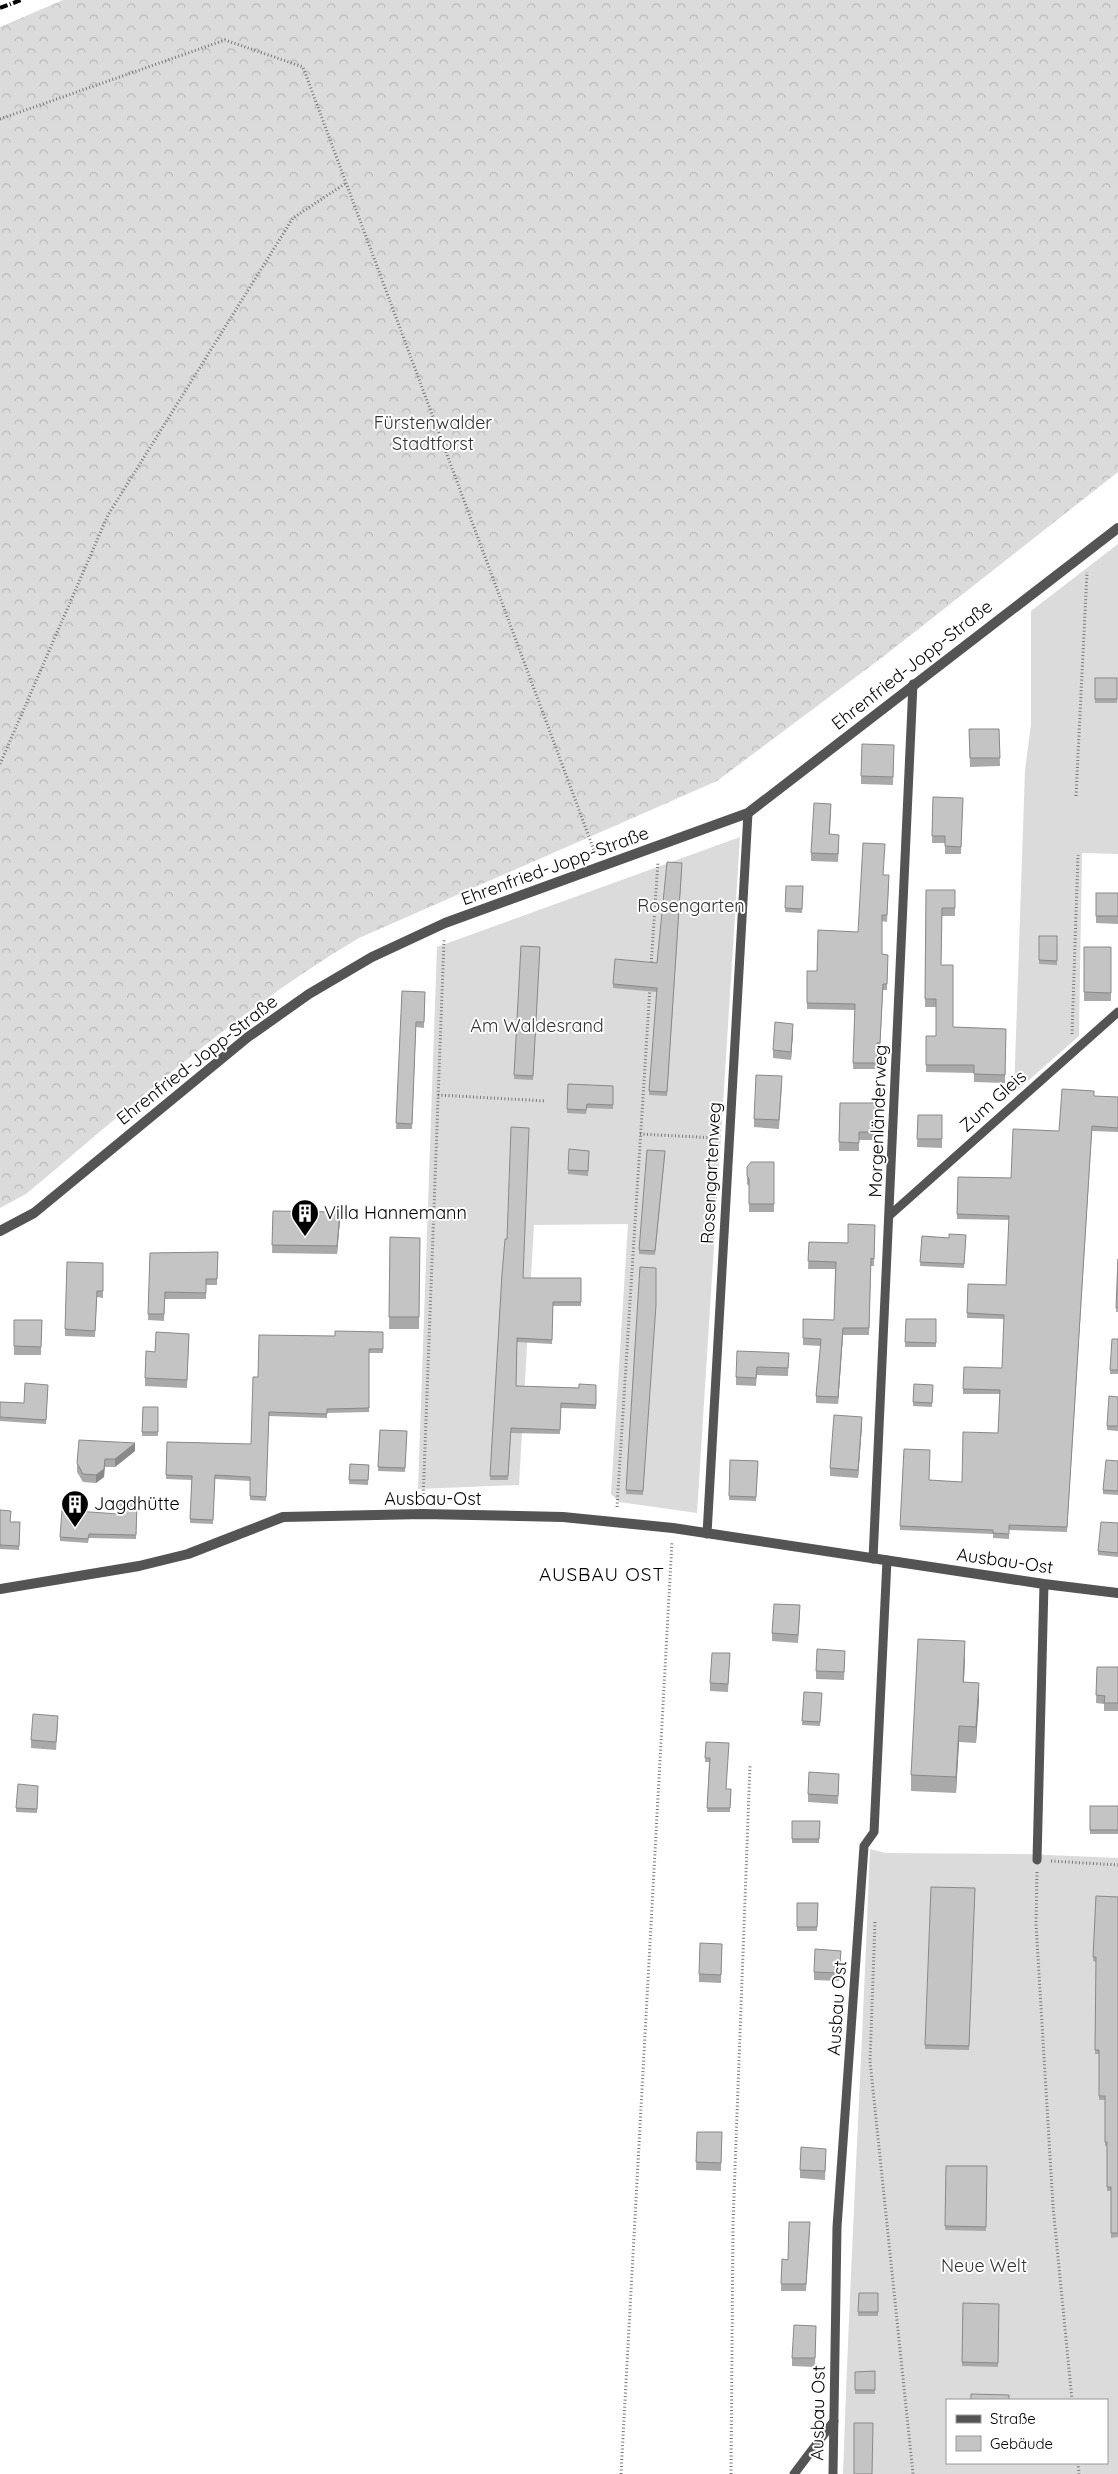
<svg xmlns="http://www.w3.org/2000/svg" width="1118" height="2474" font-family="Quicksand,sans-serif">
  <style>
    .forest { fill: url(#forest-crowns) }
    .garden { fill: #dbdbdb; fill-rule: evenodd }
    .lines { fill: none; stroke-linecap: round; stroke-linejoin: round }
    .path { stroke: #767676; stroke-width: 3; stroke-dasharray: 1 2.5; stroke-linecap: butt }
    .lane { stroke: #545454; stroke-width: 9 }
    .street { stroke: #545454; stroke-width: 10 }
    .rail { stroke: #000; stroke-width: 4; stroke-dasharray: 8 2.5 1 2.5; stroke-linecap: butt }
    .wall { fill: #a9a9a9 }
    .shaded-wall { fill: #898989 }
    .building { fill: #c4c4c4; stroke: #898989 }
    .labels { text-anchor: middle; stroke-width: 4; stroke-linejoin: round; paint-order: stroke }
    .park-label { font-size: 18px; fill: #323232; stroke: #fff }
    .street-label { font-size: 18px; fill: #000; stroke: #fff }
    .poi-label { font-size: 18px; fill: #000; stroke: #fff; text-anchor: start }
    .neighbourhood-label { font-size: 19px; letter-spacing: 1px; fill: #000; stroke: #fff }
  </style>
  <defs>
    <pattern id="forest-crowns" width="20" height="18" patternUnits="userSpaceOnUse" patternTransform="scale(1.25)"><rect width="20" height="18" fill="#dbdbdb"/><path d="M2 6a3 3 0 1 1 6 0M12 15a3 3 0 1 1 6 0" fill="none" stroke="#bababa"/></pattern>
  </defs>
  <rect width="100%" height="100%" fill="#fff"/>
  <path class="forest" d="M63 0H1118V472L884 656 717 781 359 938C237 1010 134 1104 26 1194L0 1208V27Z"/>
  <g class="garden">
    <polygon points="1118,544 1118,854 1082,853 1079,1036 1014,1093 1025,770 1031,724 1031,611"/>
    <polygon points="740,837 697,1513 619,1502 611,1494 628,1224 534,1225 519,1485 418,1489 437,947"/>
    <path d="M870 1849 886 1853 1025 1854 1118 1858V2474H843C850 2266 862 2058 870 1849ZM947 2400H1107V2463H947Z"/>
  </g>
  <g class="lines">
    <g class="path">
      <polyline points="0,119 225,40 303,67 595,853"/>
      <polyline points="0,764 108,515 293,218 346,183"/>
      <polyline points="1076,796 1087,572"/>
      <polyline points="651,966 658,862"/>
      <polyline points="1072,1034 1078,855"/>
      <polyline points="438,1095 546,1101"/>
      <polyline points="640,1134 717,1138"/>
      <polyline points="423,1501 444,940"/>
      <polyline points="617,1507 650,987"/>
      <polyline points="1051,1861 1118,1865"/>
      <polyline points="1037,1872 1036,1924 1053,2206 1072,2400"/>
      <polyline points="875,1922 870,2061 913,2474"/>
      <polyline points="1078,2463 1079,2474"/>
      <polyline points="621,2474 672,1541"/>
      <polyline points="731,2474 733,2223 750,1765"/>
    </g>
    <g class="lane">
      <polyline points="890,1215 1118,1012"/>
      <polyline points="707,1534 748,813"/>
      <polyline points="873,1559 913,684"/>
      <polyline points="1037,1860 1044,1584"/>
      <polyline points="794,2474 834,2421"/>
      <polyline points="833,2474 837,2227 864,1846 874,1832 887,1560"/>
    </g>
    <g class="street">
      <polyline points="0,1231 34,1213 248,1037 309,994 372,957 445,923 748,813 1118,528"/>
      <polyline points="0,1589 139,1566 188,1554 283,1517 423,1514 563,1517 673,1528 1044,1584 1118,1593"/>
    </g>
    <polyline class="rail" points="0,8 21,0"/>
  </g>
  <g class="wall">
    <rect x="1095" y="678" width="22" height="25"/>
    <polygon points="969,729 999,729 1000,766 970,767"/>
    <polygon points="894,745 893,785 861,784 861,776"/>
    <polygon points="933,797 963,798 961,854 945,854 945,843 932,843"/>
    <polygon points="831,812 830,834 839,843 838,862 811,861 811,853"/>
    <polygon points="682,867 667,1096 649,1095 657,992 613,988 613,984 657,963"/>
    <polygon points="884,875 889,882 887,922 882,921 882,954 888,955 887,990 883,990 880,1050 877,1050 877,1069 853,1069 855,1010 807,1009 807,971 817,971 858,932"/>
    <polygon points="786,886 803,886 802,913 785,912"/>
    <polygon points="926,890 955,890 955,916 942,916 941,965 953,1027 1006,1029 1005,1083 974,1082 974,1073 926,1072 926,1036 936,1036 936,1007 925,1007"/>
    <polygon points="1096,893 1118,893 1118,924 1096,923"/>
    <polygon points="1057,936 1057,965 1039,964 1039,960"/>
    <polygon points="521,946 540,947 533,1080 514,1079"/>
    <rect x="1084" y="947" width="27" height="54"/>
    <polygon points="402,991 425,992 424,1028 416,1027 412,1129 396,1129"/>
    <polygon points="793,1032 791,1060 773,1058 773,1050"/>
    <polygon points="568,1084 613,1086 613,1109 587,1108 586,1114 567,1113"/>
    <polygon points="782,1084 779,1129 754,1127 754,1119"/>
    <polygon points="1094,1096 1118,1097 1118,1132 1092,1131 1067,1532 1009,1530 1009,1539 993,1538 993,1534 900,1530 904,1449 929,1480 962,1482 998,1433 1000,1394 963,1394 963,1389 1002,1368 1004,1319 967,1318 968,1284 1006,1285 1009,1220 957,1219 958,1177 1011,1178 1059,1131"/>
    <polygon points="840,1103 876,1103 875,1140 859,1140 859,1151 839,1151"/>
    <polygon points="918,1115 942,1115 942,1148 917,1147"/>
    <polygon points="589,1155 588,1176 568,1174 568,1170"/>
    <polygon points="665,1155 655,1255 639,1254 639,1250"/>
    <polygon points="774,1162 774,1212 749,1212 749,1186 747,1184 747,1176"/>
    <polygon points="273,1211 340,1220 337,1254 272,1253"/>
    <polygon points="875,1225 874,1266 871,1266 869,1335 843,1335 838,1404 816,1403 816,1396 821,1346 803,1345 803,1319 834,1320 835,1269 808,1269 809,1242 848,1243"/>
    <polygon points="966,1235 964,1268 920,1266 922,1236 949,1238"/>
    <polygon points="390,1237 420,1238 419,1329 389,1329"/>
    <polygon points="507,1239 523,1278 581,1278 581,1306 553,1306 552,1344 517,1342 516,1386 579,1388 596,1385 596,1409 561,1408 560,1434 511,1433 508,1480 490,1480 502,1274"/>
    <polygon points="218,1252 217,1285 206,1285 206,1299 165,1299 164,1321 148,1320 150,1253"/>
    <polygon points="1118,1259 1118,1312 1116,1312"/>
    <polygon points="103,1263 103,1298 97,1297 95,1337 65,1336 65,1329"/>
    <polygon points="640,1267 656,1268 643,1495 626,1494"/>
    <polygon points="906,1319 936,1319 936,1347 905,1347"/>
    <polygon points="14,1320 42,1320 41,1355 14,1355"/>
    <polygon points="383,1332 383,1353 369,1353 369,1412 327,1413 327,1418 269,1416 266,1501 250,1500 250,1481 215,1479 213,1524 190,1523 192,1480 166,1479 167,1442 251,1444 258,1377 335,1336"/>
    <polygon points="189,1334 187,1388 145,1386 145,1378 155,1352"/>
    <polygon points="1112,1339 1118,1339 1118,1374 1110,1374"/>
    <polygon points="789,1353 788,1376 757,1375 756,1386 736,1385 736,1377"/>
    <polygon points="914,1384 933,1385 932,1407 913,1406"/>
    <polygon points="48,1385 46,1424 0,1421 0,1402 24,1403"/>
    <polygon points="1118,1397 1118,1431 1107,1430 1107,1426"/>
    <polygon points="143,1407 158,1407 158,1436 142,1436"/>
    <polygon points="862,1425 858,1478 830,1476 830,1468"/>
    <polygon points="380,1430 407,1431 405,1472 378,1471"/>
    <polygon points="135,1451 115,1467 105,1467 104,1477 96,1483 83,1482 77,1472 77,1463"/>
    <polygon points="730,1460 758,1461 756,1501 729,1500"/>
    <polygon points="1118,1461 1118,1495 1103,1494 1103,1490"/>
    <polygon points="350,1464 369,1465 368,1485 349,1484"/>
    <polygon points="137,1502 136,1539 89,1538 88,1543 60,1541 60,1537 118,1514"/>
    <polygon points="0,1510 10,1522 20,1522 19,1550 0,1549"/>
    <polygon points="1118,1523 1118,1557 1098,1555 1098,1551"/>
    <polygon points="800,1614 798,1643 772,1641 772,1633"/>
    <polygon points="730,1653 728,1692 710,1691 710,1683"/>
    <polygon points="965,1657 964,1682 979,1699 976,1743 959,1742 956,1793 911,1791 911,1775"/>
    <polygon points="845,1659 844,1680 816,1679 816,1671"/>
    <polygon points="1097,1667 1118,1667 1118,1711 1104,1711 1104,1704 1096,1703"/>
    <polygon points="804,1692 822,1693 820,1726 802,1725"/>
    <polygon points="58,1724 56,1750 31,1748 31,1740"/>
    <polygon points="706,1742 726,1789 731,1789 730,1812 707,1812 709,1762 705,1762"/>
    <polygon points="839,1782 838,1804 808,1802 808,1794"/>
    <polygon points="38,1790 37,1813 16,1812 16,1808"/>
    <rect x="1090" y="1806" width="28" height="28"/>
    <polygon points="792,1821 820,1821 819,1843 792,1843"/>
    <polygon points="975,1888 969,2050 925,2049 925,2045"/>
    <polygon points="1096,1896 1118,1897 1118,2237 1111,2238 1111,2191 1107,2191 1107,2146 1105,2146 1105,2100 1099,2100 1099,2054 1095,2054 1096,1962 1093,1961"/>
    <polygon points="818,1903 817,1931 797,1931 797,1927"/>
    <polygon points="722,1944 721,1983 699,1982 699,1974"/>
    <polygon points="841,1959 839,1981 814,1980 814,1972"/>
    <polygon points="697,2132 722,2132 721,2171 696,2170"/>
    <polygon points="826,2157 825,2180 800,2178 800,2170"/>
    <polygon points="946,2166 987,2166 986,2231 945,2230"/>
    <polygon points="810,2229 806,2291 781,2291 782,2259 788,2260"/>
    <polygon points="859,2293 878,2293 878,2316 858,2316"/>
    <polygon points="963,2303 999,2304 998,2367 962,2366"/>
    <polygon points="816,2334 815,2367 792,2366 792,2358"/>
    <polygon points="875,2371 875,2394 855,2394 855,2372"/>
  </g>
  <g class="shaded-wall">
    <polygon points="793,1024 793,1032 791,1060 791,1052"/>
    <polygon points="340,1212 340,1220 337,1254 337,1246"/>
    <polygon points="843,1328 843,1335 838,1404 838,1397"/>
    <polygon points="862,1417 862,1425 858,1478 858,1470"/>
    <polygon points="135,1443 135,1451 115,1467 115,1459"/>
    <polygon points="105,1459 104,1477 96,1483 96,1475"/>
    <polygon points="965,1641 965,1657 963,1698 963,1682"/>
    <polygon points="979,1683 979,1699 976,1743 976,1727"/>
    <polygon points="959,1726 959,1742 956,1793 956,1777"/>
  </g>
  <g class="building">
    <rect x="1095" y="678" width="22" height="21"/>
    <polygon points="969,729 999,729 1000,758 970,758"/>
    <polygon points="862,744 894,745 893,777 861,776"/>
    <polygon points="933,797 963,798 961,847 945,846 945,836 932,836"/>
    <polygon points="814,803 831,804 829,834 839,835 838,854 811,853"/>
    <polygon points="863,843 885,844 883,875 889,875 887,915 882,915 882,954 888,955 887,984 883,984 880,1043 877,1043 877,1063 853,1063 855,1004 807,1003 807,971 817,971 818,930 858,932"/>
    <polygon points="667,862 682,863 667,1092 649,1091 657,988 613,984 615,959 657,963"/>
    <polygon points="786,886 803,886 802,909 785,908"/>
    <polygon points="926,890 955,890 955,908 942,908 941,965 953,965 953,1027 1006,1029 1005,1075 974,1074 974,1065 926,1065 926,1036 936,1036 936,999 925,999"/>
    <rect x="1096" y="893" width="22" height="23"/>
    <polygon points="1039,936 1057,936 1057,961 1039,960"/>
    <polygon points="521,946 540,947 533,1076 514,1075"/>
    <polygon points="1084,947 1111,947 1111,993 1084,992"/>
    <polygon points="402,991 425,992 424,1022 416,1022 412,1124 396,1123"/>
    <polygon points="775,1022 793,1024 791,1052 773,1050"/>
    <polygon points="756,1075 782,1076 779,1120 754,1119"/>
    <polygon points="568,1084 613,1086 613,1105 587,1104 586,1110 567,1109"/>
    <polygon points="1062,1089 1094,1091 1094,1096 1118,1097 1118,1128 1092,1126 1067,1527 1009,1525 1009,1534 993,1533 993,1530 900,1526 904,1449 930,1450 929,1480 962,1482 963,1432 998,1433 1000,1390 963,1389 964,1367 1002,1368 1004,1315 967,1313 968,1284 1006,1285 1009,1216 957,1214 958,1177 1011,1178 1013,1129 1059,1131"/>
    <polygon points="840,1103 876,1103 875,1132 859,1132 859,1143 839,1142"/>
    <polygon points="918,1115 942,1115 942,1139 917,1139"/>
    <polygon points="511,1127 529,1128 523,1278 581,1278 581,1302 553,1302 552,1340 517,1338 516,1386 579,1388 579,1384 596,1385 596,1405 561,1403 560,1430 511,1428 508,1476 490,1476 502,1274 505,1239 507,1239"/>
    <polygon points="569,1149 589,1151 588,1171 568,1170"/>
    <polygon points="647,1150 665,1151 655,1251 639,1250"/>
    <polygon points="751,1162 774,1162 774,1204 749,1204 749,1178 747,1176 747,1167"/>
    <polygon points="273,1211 340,1212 337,1246 272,1245"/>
    <polygon points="848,1224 875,1225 874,1259 871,1258 869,1328 843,1328 838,1397 816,1396 821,1339 803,1338 803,1319 834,1320 836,1262 808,1261 809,1242 848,1243"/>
    <polygon points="949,1234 966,1235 964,1264 920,1262 922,1236 949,1238"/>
    <polygon points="390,1237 420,1238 419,1317 389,1317"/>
    <polygon points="218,1252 217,1279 206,1279 206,1293 165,1292 164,1314 148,1314 150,1253"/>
    <polygon points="1118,1259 1118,1308 1116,1308"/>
    <polygon points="67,1262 103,1263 103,1291 97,1291 95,1331 65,1329"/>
    <polygon points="640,1267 656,1268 656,1305 643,1491 626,1490"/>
    <polygon points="906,1319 936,1319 936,1343 905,1342"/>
    <polygon points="14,1320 42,1320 41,1347 14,1346"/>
    <polygon points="335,1331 383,1332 383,1349 369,1349 369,1408 327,1409 327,1414 269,1412 266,1497 250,1496 250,1477 215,1475 213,1520 190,1519 192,1476 166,1475 167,1442 251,1444 253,1377 258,1377 259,1335 335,1336"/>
    <polygon points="156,1332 189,1334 187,1380 145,1378 146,1351 155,1352"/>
    <polygon points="1112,1339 1118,1339 1118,1370 1110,1370"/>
    <polygon points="737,1351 789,1353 788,1368 757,1367 756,1378 736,1377"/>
    <polygon points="25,1383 48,1385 46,1420 0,1417 0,1402 24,1403"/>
    <polygon points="914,1384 933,1385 932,1403 913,1402"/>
    <polygon points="1109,1396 1118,1397 1118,1426 1107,1426"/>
    <polygon points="143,1407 158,1407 158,1432 142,1432"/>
    <polygon points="834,1415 862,1417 858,1470 830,1468"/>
    <polygon points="380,1430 407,1431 405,1468 378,1467"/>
    <polygon points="79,1440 135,1443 115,1459 105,1459 104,1469 96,1475 83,1474 77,1463"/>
    <polygon points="730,1460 758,1461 756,1497 729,1496"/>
    <polygon points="1106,1460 1118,1461 1118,1491 1103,1490"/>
    <polygon points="350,1464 369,1465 368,1480 349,1480"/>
    <polygon points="119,1502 137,1502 136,1535 89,1534 88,1539 60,1537 62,1510 118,1514"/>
    <polygon points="0,1510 11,1511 10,1522 20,1522 19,1546 0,1545"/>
    <polygon points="1101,1522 1118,1523 1118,1553 1098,1551"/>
    <polygon points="774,1604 800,1605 798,1635 772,1633"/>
    <polygon points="918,1639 965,1641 963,1682 979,1683 976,1727 959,1726 956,1777 911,1775"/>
    <polygon points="817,1649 845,1651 844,1672 816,1671"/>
    <polygon points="712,1653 730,1653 728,1684 710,1683"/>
    <polygon points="1097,1667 1118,1667 1118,1703 1104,1703 1105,1696 1096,1695"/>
    <polygon points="804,1692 822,1693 820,1722 802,1721"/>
    <polygon points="33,1714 58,1716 56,1742 31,1740"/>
    <polygon points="706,1742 729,1743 726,1789 731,1789 730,1808 707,1808 710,1758 705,1758"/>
    <polygon points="809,1772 839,1774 838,1796 808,1794"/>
    <polygon points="18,1784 38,1786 37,1809 16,1808"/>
    <rect x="1090" y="1806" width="28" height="24"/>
    <polygon points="792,1821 820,1821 819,1839 792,1839"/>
    <polygon points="931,1887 975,1888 969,2046 925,2045"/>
    <polygon points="1096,1896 1118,1897 1118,2233 1111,2233 1111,2187 1107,2187 1107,2142 1105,2142 1105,2096 1099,2096 1099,2050 1095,2050 1096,1957 1093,1957"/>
    <polygon points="797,1903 818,1903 817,1927 797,1927"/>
    <polygon points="700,1943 722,1944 721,1975 699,1974"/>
    <polygon points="815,1949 841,1951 839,1973 814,1972"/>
    <polygon points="697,2132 722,2132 721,2163 696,2162"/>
    <polygon points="801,2147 826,2149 825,2171 800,2170"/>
    <polygon points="946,2166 987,2166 986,2227 945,2226"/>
    <polygon points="789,2222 810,2222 806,2284 781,2284 782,2259 788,2260"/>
    <polygon points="859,2293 878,2293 878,2312 858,2312"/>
    <polygon points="963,2303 999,2304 998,2363 962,2362"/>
    <polygon points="794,2325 816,2326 815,2358 792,2358"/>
    <polygon points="875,2371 875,2390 855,2390 855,2372"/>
    <polygon points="971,2394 1009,2395 1009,2400 971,2400"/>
    <polygon points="854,2423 873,2423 872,2474 854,2474"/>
  </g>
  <defs>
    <g id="building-pin" transform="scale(1.4375)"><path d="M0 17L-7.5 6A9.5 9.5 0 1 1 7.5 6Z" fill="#000" stroke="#fff"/><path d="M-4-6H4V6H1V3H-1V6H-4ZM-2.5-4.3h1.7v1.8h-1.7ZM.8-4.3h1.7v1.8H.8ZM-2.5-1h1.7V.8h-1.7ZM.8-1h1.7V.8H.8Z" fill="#fff"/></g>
  </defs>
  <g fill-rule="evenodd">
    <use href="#building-pin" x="305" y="1213"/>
    <use href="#building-pin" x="75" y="1504"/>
  </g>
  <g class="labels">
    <g class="park-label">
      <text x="433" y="429">Fürstenwalder<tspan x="433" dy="21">Stadtforst</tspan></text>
      <text x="691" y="912">Rosengarten</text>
      <text x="537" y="1032">Am Waldesrand</text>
      <text x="984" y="2272">Neue Welt</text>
    </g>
    <g class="street-label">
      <text transform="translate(912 665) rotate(-38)" y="6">Ehrenfried-Jopp-Straße</text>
      <text transform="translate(555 866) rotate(-20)" y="6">Ehrenfried-Jopp-Straße</text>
      <text transform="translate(197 1060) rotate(-38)" y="6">Ehrenfried-Jopp-Straße</text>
      <text transform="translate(993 1101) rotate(-42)" y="6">Zum Gleis</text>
      <text transform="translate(878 1121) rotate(-88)" y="6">Morgenländerweg</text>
      <text transform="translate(711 1173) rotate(-87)" y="6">Rosengartenweg</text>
      <text x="433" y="1505">Ausbau-Ost</text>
      <text transform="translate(1005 1561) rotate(8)" y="6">Ausbau-Ost</text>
      <text transform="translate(837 2008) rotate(-86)" y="6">Ausbau Ost</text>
      <text transform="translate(818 2413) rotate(-89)" y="6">Ausbau Ost</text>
    </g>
    <g class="poi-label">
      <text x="324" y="1219">Villa Hannemann</text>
      <text x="94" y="1510">Jagdhütte</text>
    </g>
    <g class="neighbourhood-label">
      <text x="602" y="1581">AUSBAU OST</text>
    </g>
  </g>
  <rect x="946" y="2399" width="162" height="65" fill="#ffffff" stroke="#999999"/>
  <rect x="956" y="2415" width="25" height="8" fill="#545454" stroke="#999999"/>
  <text x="990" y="2424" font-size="15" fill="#000000">Straße</text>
  <rect x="956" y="2436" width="25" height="15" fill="#c4c4c4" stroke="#999999"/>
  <text x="990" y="2449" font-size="15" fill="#000000">Gebäude</text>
</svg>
